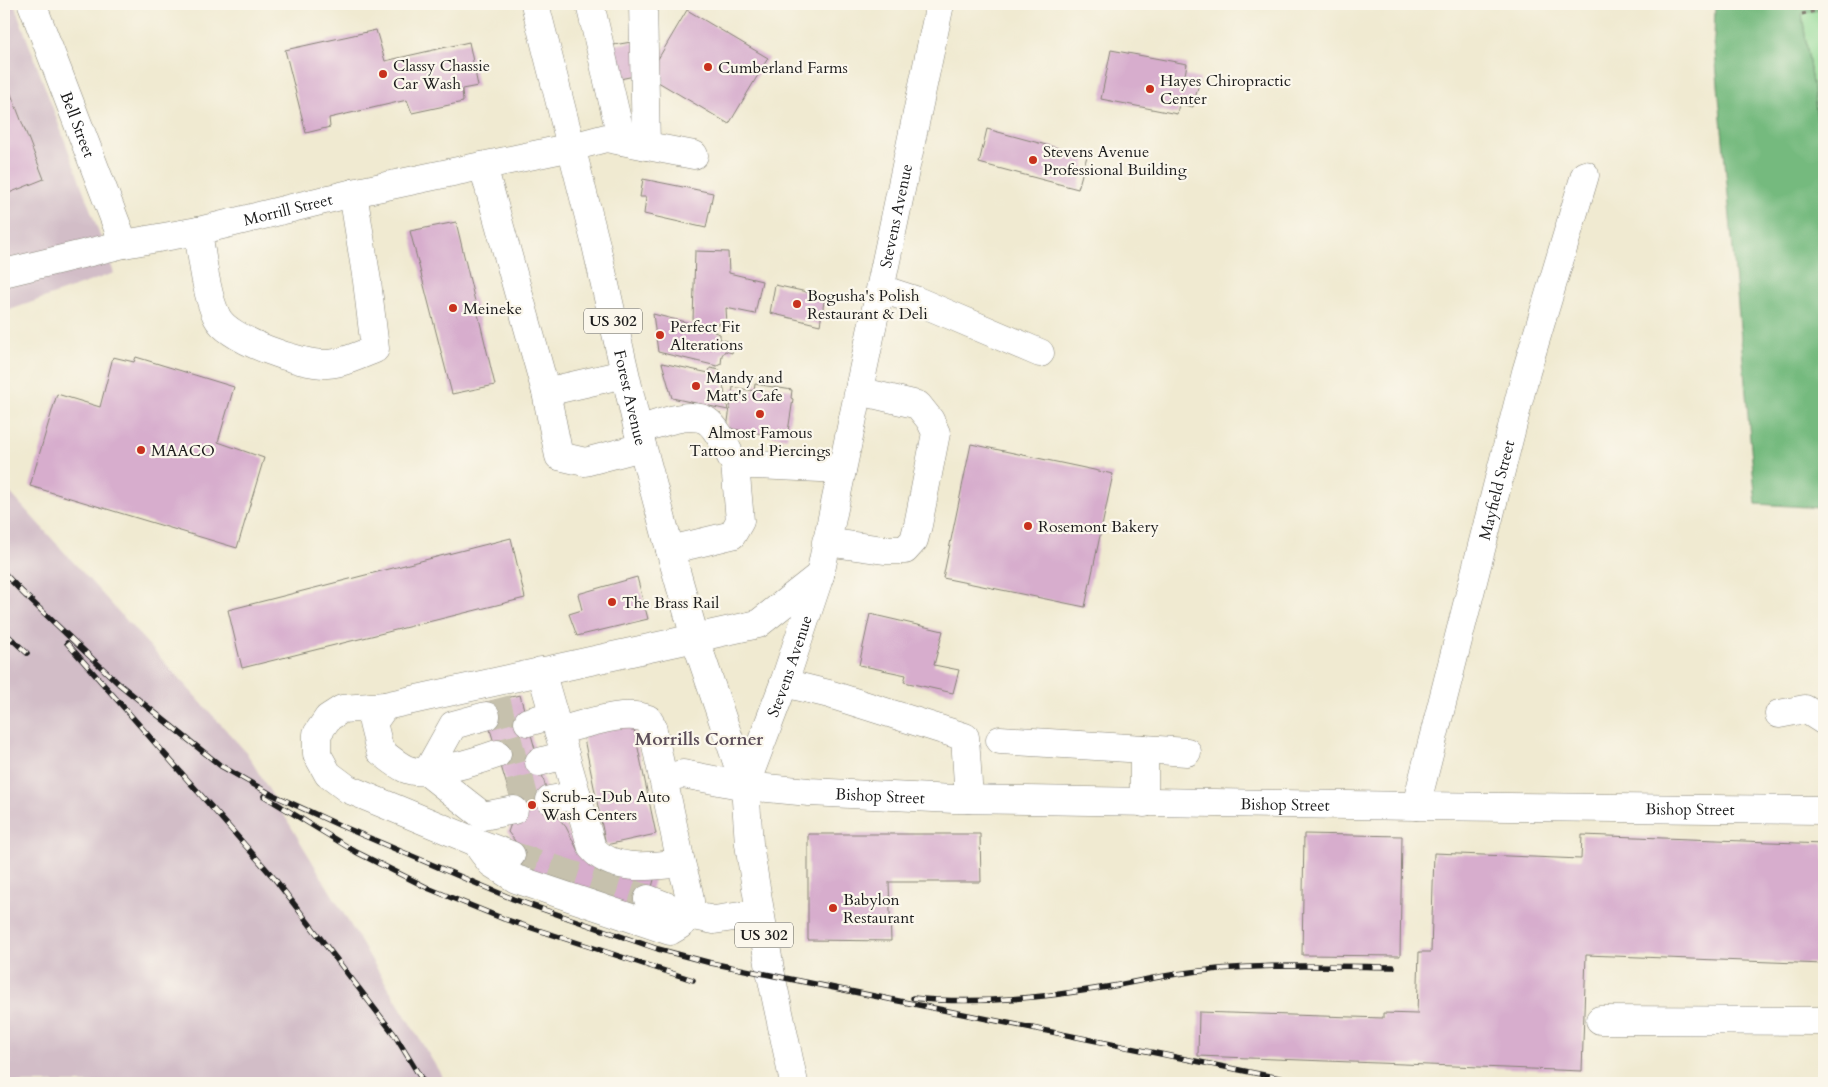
<svg xmlns="http://www.w3.org/2000/svg" width="1828" height="1087" font-family="Cardo,serif">
  <style>
    .industrial { fill: #d2bdc7 }
    .green { fill: #92da95; stroke: #577b58 }
    .forest { fill: #75ba7e; stroke: #486b4d }
    .building { fill: #d7adcd }
    .lines { fill: none; stroke-linecap: round; stroke-linejoin: round }
    .minor-tunnel { stroke: #c6c1ad; stroke-width: 28; stroke-dasharray: 28 14; stroke-linecap: butt }
    .minor-casing { stroke: #868376; stroke-width: 29 }
    .major-casing { stroke: #868376; stroke-width: 29 }
    .highway-casing { stroke: #868376; stroke-width: 29 }
    .path { stroke: #868376; stroke-width: 3; stroke-dasharray: 4 4; stroke-linecap: butt }
    .minor { stroke: #fff; stroke-width: 28 }
    .major { stroke: #fff; stroke-width: 28 }
    .highway { stroke: #fff; stroke-width: 28 }
    .rail-casing { stroke: #1c1c1c; stroke-width: 5.5 }
    .rail { stroke: #fbf7ec; stroke-width: 4; stroke-dasharray: 11; stroke-linecap: butt }
    .poi-dot { fill: #c8321e; stroke: #fbf7ec; stroke-width: 2 }
    .labels { text-anchor: middle; stroke-width: 4.5; stroke-linejoin: round; paint-order: stroke }
    .shield { fill: #fbf7ec; stroke: #5f5e5a; stroke-width: 1 }
    .shield-label { font-size: 15px; font-weight: bold; fill: #1c1c1c }
    .poi-label { font-size: 16px; fill: #1c1c1c; stroke: #fbf7ec; text-anchor: start }
    .street-label { font-size: 16px; fill: #1c1c1c; stroke: #fbf7ec }
    .neighbourhood-label { font-size: 18px; font-weight: bold; fill: #5d4f5a; stroke: #fbf7ec }
  </style>
  <rect width="100%" height="100%" fill="#fbf7ec"/>
  <filter id="ink" filterUnits="userSpaceOnUse"><feTurbulence type="fractalNoise" baseFrequency=".02" numOctaves="2"/><feDisplacementMap in="SourceGraphic" scale="10" xChannelSelector="R" yChannelSelector="G"/><feConvolveMatrix kernelMatrix="1 2 1 2 8 2 1 2 1" color-interpolation-filters="sRGB"/></filter>
  <filter id="wash" filterUnits="userSpaceOnUse"><feTurbulence type="fractalNoise" baseFrequency=".0096" numOctaves="4" result="noise"/><feDisplacementMap in="SourceGraphic" scale="20" xChannelSelector="R" yChannelSelector="G"/><feGaussianBlur stdDeviation="1.12" result="paint"/><feColorMatrix in="noise" values="0 0 0 0 0 0 0 0 0 0 0 0 0 0 0 0 0 1.4 0 .05"/><feComposite in="paint" operator="in"/></filter>
  <g filter="url(#wash)">
    <rect width="100%" height="100%" fill="#f0ead1"/>
    <g class="industrial">
      <polygon points="4,4 14,4 114,273 4,312"/>
      <polygon points="4,486 246,752 446,1083 4,1083"/>
    </g>
    <polygon class="green" points="1824,8 1824,166 1802,14"/>
    <polygon class="forest" points="1715,4 1824,4 1824,8 1802,14 1824,166 1824,508 1756,504 1714,41"/>
    <g id="blocks">
      <g class="building">
        <polygon points="687,10 768,58 729,124 648,76"/>
        <polygon points="376,30 385,61 469,42 478,86 462,89 463,102 412,113 407,100 329,118 330,127 306,133 285,50"/>
        <polygon points="637,41 644,74 615,80 608,46"/>
        <polygon points="1111,50 1187,64 1185,75 1200,79 1193,107 1179,104 1177,114 1101,99"/>
        <polygon points="4,76 44,179 4,195"/>
        <polygon points="987,129 1087,156 1078,189 979,163"/>
        <polygon points="643,179 713,193 706,228 644,214 646,197 640,197"/>
        <polygon points="456,222 495,385 452,394 410,231"/>
        <polygon points="695,251 728,252 729,273 762,281 755,314 726,308 727,324 715,324 714,332 720,334 720,339 734,343 732,353 725,351 722,355 721,364 717,366 658,352 653,314 697,325 697,323 693,321"/>
        <polygon points="775,285 825,296 820,325 770,313"/>
        <polygon points="113,357 134,362 136,357 234,387 218,442 264,458 237,548 30,486 57,394 100,407"/>
        <polygon points="662,363 709,373 710,368 720,370 728,410 672,398"/>
        <polygon points="755,384 792,390 791,398 793,399 787,438 727,428 733,387 754,391"/>
        <polygon points="971,444 1113,474 1085,607 943,578"/>
        <polygon points="511,538 525,598 242,668 228,610"/>
        <polygon points="637,577 648,619 577,636 569,614 582,610 578,594"/>
        <polygon points="870,614 943,631 934,665 959,670 953,693 904,682 906,675 859,665"/>
        <polygon points="520,695 552,810 566,827 579,853 654,880 644,914 507,867 515,841 508,832 512,821 517,819 482,703"/>
        <polygon points="633,724 656,834 606,845 583,734"/>
        <polygon points="808,834 980,834 981,882 889,882 891,941 808,940"/>
        <polygon points="1304,834 1402,836 1400,956 1302,955"/>
        <polygon points="1582,835 1824,844 1824,964 1586,955 1582,1071 1198,1056 1199,1012 1383,1018 1383,1013 1417,1014 1419,952 1431,952 1434,853 1581,859"/>
      </g>
    </g>
  </g>
  <g filter="url(#ink)">
    <use href="#blocks" fill-opacity="0" stroke="#868376" stroke-width="1"/>
    <g class="lines">
      <g class="minor-tunnel">
        <polyline points="486,716 524,706"/>
        <polyline points="497,754 534,744"/>
        <polyline points="509,794 545,785"/>
        <polyline points="511,855 648,899"/>
      </g>
      <g class="minor-casing">
        <g id="minor">
          <path id="s1" d="M32 4 124 244"/>
          <polyline points="590,4 622,141"/>
          <polyline points="643,4 646,146"/>
          <polyline points="483,166 546,392 624,374"/>
          <path d="M198 231C202 256 206 295 217 317 228 340 302 365 327 364 343 363 360 355 375 349L367 281 353 193"/>
          <path id="s2" d="M4 273 124 244 198 231 353 193 572 147 606 138 694 155"/>
          <polyline points="881,289 915,300 1040,353"/>
          <polyline points="546,392 559,456 585,462 642,447"/>
          <path d="M638 430C655 425 691 410 707 421 718 428 728 452 735 464"/>
          <polyline points="826,542 884,550 905,550 914,540 918,525 936,433 930,420 918,405 859,391"/>
          <polyline points="670,550 732,535 740,521 735,464 842,469"/>
          <path d="M541 671 592 848C613 873 653 866 681 863L652 726 648 719C624 709 583 725 558 731"/>
          <polyline points="784,683 829,694 965,737 969,799"/>
          <path d="M385 706 373 723 380 751C388 757 397 765 406 769 426 778 477 761 497 754"/>
          <polyline points="1779,714 1805,709 1824,721"/>
          <polyline points="528,722 553,715"/>
          <polyline points="1000,740 1144,749"/>
          <polyline points="539,762 565,755"/>
          <polyline points="427,772 483,816 514,810"/>
          <polyline points="427,772 453,725 486,716"/>
          <path id="s3" d="M663 778 683 774 745 786 809 792 954 799 1416 806 1824 810"/>
          <polyline points="550,800 577,795"/>
          <polyline points="1144,803 1144,749 1187,752"/>
          <path id="s4" d="M1416 806 1526 372 1585 175"/>
          <path d="M481 850 491 863 516 879 670 931C677 927 686 922 689 915 694 904 684 875 681 863"/>
          <polyline points="511,855 476,842 348,789 328,774 317,754 317,734 328,718 342,709 385,706 695,638"/>
          <polyline points="648,899 689,915 714,920 760,913"/>
          <polyline points="1600,1020 1824,1021"/>
        </g>
      </g>
      <g class="major-casing">
        <g id="major">
          <polyline points="695,638 758,624 820,575"/>
          <path id="s5" d="M745 786 784 683 820 575 940 4"/>
        </g>
      </g>
      <g class="highway-casing">
        <g id="highway">
          <path id="s6" d="M535 4 596 245 638 430 670 550 695 638 745 786 749 844 755 882 771 975 794 1083"/>
        </g>
      </g>
      <polyline class="path" points="1802,14 1824,9"/>
      <use href="#minor" class="minor"/>
      <use href="#major" class="major"/>
      <use href="#highway" class="highway"/>
      <g class="rail-casing">
        <g id="rail">
          <polyline points="4,573 26,596"/>
          <polyline points="22,592 119,684 221,766 269,793 339,825 513,899 658,949 711,963 1304,1083"/>
          <polyline points="4,632 27,653"/>
          <polyline points="67,643 274,878 394,1034 424,1083"/>
          <polyline points="264,796 356,852 430,889 504,919 693,980"/>
          <path d="M913 998C979 1005 1048 997 1113 986 1135 982 1156 977 1177 974 1249 963 1321 966 1393 967"/>
        </g>
      </g>
      <use href="#rail" class="rail"/>
    </g>
  </g>
  <g class="poi-dot">
    <circle cx="708" cy="67" r="5"/>
    <circle cx="383" cy="74" r="5"/>
    <circle cx="1150" cy="89" r="5"/>
    <circle cx="1033" cy="160" r="5"/>
    <circle cx="797" cy="304" r="5"/>
    <circle cx="453" cy="308" r="5"/>
    <circle cx="660" cy="335" r="5"/>
    <circle cx="696" cy="386" r="5"/>
    <circle cx="760" cy="414" r="5"/>
    <circle cx="141" cy="450" r="5"/>
    <circle cx="1028" cy="526" r="5"/>
    <circle cx="612" cy="602" r="5"/>
    <circle cx="532" cy="805" r="5"/>
    <circle cx="833" cy="908" r="5"/>
  </g>
  <g class="labels">
    <g class="shield">
      <rect x="584" y="308.5" width="58" height="25" rx="4"/>
      <rect x="735" y="922.5" width="58" height="25" rx="4"/>
    </g>
    <g class="shield-label">
      <text x="613" y="326">US 302</text>
      <text x="764" y="940">US 302</text>
    </g>
    <g class="poi-label">
      <text x="393" y="71">Classy Chassie<tspan x="393" dy="18">Car Wash</tspan></text>
      <text x="718" y="73">Cumberland Farms</text>
      <text x="1160" y="86">Hayes Chiropractic<tspan x="1160" dy="18">Center</tspan></text>
      <text x="1043" y="157">Stevens Avenue<tspan x="1043" dy="18">Professional Building</tspan></text>
      <text x="807" y="301">Bogusha's Polish<tspan x="807" dy="18">Restaurant &amp; Deli</tspan></text>
      <text x="463" y="314">Meineke</text>
      <text x="670" y="332">Perfect Fit<tspan x="670" dy="18">Alterations</tspan></text>
      <text x="706" y="383">Mandy and<tspan x="706" dy="18">Matt's Cafe</tspan></text>
      <text x="760" y="438" text-anchor="middle">Almost Famous<tspan x="760" dy="18">Tattoo and Piercings</tspan></text>
      <text x="151" y="456">MAACO</text>
      <text x="1038" y="532">Rosemont Bakery</text>
      <text x="622" y="608">The Brass Rail</text>
      <text x="542" y="802">Scrub-a-Dub Auto<tspan x="542" dy="18">Wash Centers</tspan></text>
      <text x="843" y="905">Babylon<tspan x="843" dy="18">Restaurant</tspan></text>
    </g>
    <g class="street-label">
      <text dy="6" stroke="none"><textPath href="#s1" startOffset="129">Bell Street</textPath></text>
      <text dy="6" stroke="none"><textPath href="#s2" startOffset="291">Morrill Street</textPath></text>
      <text dy="6" stroke="none"><textPath href="#s5" startOffset="591">Stevens Avenue</textPath></text>
      <text dy="6" stroke="none"><textPath href="#s6" startOffset="405">Forest Avenue</textPath></text>
      <text dy="6" stroke="none"><textPath href="#s4" startOffset="326">Mayfield Street</textPath></text>
      <text dy="6" stroke="none"><textPath href="#s5" startOffset="128">Stevens Avenue</textPath></text>
      <text dy="6" stroke="none"><textPath href="#s3" startOffset="219">Bishop Street</textPath></text>
      <text dy="6" stroke="none"><textPath href="#s3" startOffset="624">Bishop Street</textPath></text>
      <text dy="6" stroke="none"><textPath href="#s3" startOffset="1029">Bishop Street</textPath></text>
    </g>
    <g class="neighbourhood-label">
      <text x="699" y="745">Morrills Corner</text>
    </g>
  </g>
  <rect width="1828" height="1087" fill="none" stroke="#fbf7ec" stroke-width="20"/>
</svg>
